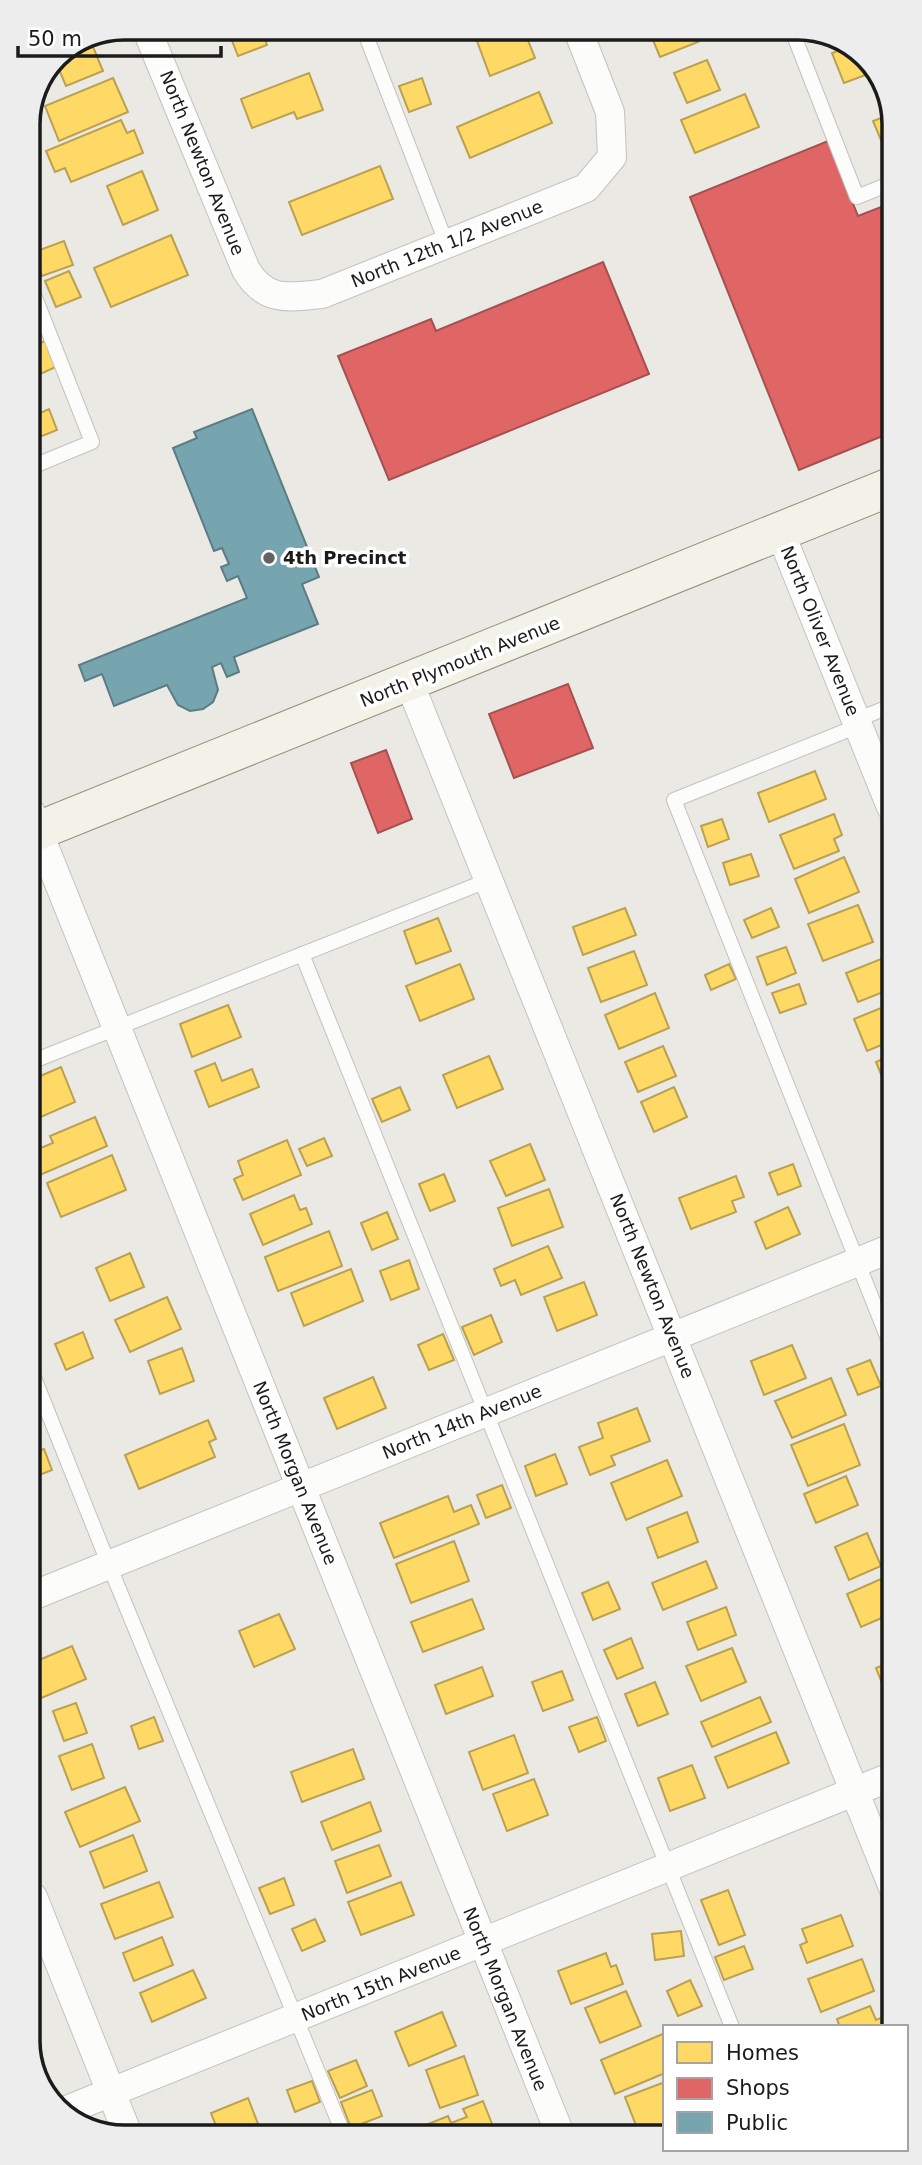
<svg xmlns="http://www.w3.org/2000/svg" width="922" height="2165" font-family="'DejaVu Sans',sans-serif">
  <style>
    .homes { fill: #ffd966; stroke: #bba050; stroke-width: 2 }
    .shops { fill: #e06666; stroke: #a55050; stroke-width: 2 }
    .public { fill: #76a5af; stroke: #5b7c83; stroke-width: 2 }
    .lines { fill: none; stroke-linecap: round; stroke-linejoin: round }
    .lane-casing { stroke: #c2c2c0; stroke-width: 16 }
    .street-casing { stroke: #c2c2c0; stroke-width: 30 }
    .secondary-casing { stroke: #90947c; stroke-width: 40 }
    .lane { stroke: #fcfcfb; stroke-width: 14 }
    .street { stroke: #fcfcfb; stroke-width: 28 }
    .secondary { stroke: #f2f2e8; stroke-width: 38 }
    .poi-dot { fill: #636361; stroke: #fff; stroke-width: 2.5 }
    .labels { text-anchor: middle; stroke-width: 7; stroke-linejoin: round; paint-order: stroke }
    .street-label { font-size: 18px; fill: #1b1b1b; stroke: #fff }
    .poi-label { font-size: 18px; font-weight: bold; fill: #1b1b1b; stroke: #fff; text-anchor: start }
    .rim { fill: none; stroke: #1b1b1b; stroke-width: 3.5 }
  </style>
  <rect width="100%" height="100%" fill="#eae9e4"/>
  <g class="homes">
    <polygon points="227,28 261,28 267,45 238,56"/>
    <polygon points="402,28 433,28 407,39"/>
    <polygon points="509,28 523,28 535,58 490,76 477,41"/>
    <polygon points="648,28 697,28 693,30 698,42 660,57"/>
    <polygon points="91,42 103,71 66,86 55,60 57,56"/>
    <polygon points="851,46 857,48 871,73 844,83 832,53"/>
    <polygon points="707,60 720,90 687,103 674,73"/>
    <polygon points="309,73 323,110 297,119 294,112 252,128 241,99"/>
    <polygon points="113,78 128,112 59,141 45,106"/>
    <polygon points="422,78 431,104 409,112 399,86"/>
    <polygon points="539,92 552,123 470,158 457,127"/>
    <polygon points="745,94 759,127 695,153 681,120"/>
    <polygon points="889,115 889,142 883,145 873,121"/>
    <polygon points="121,120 127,133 134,130 143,153 71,182 65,168 55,172 46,151"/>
    <polygon points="380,166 393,199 302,235 289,202"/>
    <polygon points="142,171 158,210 123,225 107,186"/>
    <polygon points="171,235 188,275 111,307 94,268"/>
    <polygon points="64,241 73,265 42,276 34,252"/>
    <polygon points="69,271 81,297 56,307 45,281"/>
    <polygon points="35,310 45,335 29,342 29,313"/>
    <polygon points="47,340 58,366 29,379 29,348"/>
    <polygon points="49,409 57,430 32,440 29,434 29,418"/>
    <polygon points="815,771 826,799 769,822 758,793"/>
    <polygon points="834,814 842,835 834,839 839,851 794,869 780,835"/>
    <polygon points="722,819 729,839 708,847 701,826"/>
    <polygon points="751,854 759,876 730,885 723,863"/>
    <polygon points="844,857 859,892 809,913 795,879"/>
    <polygon points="858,905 873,942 823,961 808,924"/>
    <polygon points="625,908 636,935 583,955 573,927"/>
    <polygon points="771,908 779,927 752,938 744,920"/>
    <polygon points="438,918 451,951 416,964 404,931"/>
    <polygon points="786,947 796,973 767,985 757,957"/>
    <polygon points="634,951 647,985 601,1002 588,968"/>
    <polygon points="881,959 891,989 858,1002 846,973"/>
    <polygon points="460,964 474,999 420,1021 406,986"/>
    <polygon points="729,964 736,979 711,990 705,975"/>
    <polygon points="799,984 806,1004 780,1013 772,993"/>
    <polygon points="655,993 669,1028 619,1049 605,1015"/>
    <polygon points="891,1004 891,1041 867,1051 854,1019"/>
    <polygon points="228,1005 241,1037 192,1057 180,1024"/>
    <polygon points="663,1046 676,1076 638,1092 625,1062"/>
    <polygon points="891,1055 892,1077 883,1079 876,1062"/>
    <polygon points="489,1056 503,1089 457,1108 443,1075"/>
    <polygon points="215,1063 222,1081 252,1069 259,1087 209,1107 195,1071"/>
    <polygon points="61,1067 75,1102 34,1120 31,1112 31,1080"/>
    <polygon points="400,1087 410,1110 382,1122 372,1099"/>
    <polygon points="674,1087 687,1117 654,1132 641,1102"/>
    <polygon points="95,1117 107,1146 40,1175 31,1152 53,1143 50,1136"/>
    <polygon points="324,1138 332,1156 307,1166 299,1149"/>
    <polygon points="287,1140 301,1175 243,1200 234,1179 243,1175 238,1161"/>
    <polygon points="530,1144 545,1180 506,1196 490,1161"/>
    <polygon points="112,1155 126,1190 61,1217 47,1183"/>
    <polygon points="793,1164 801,1186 778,1195 769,1173"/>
    <polygon points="444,1174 455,1201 430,1211 419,1184"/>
    <polygon points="736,1176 744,1197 732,1201 736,1212 691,1229 679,1198"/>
    <polygon points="549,1189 563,1227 512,1246 498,1208"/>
    <polygon points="294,1195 300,1210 306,1208 312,1224 263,1245 250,1214"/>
    <polygon points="788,1207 800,1234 766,1249 755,1222"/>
    <polygon points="387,1212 398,1239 372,1250 361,1223"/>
    <polygon points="329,1231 342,1266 278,1291 265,1257"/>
    <polygon points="548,1246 562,1278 521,1295 515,1280 501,1286 494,1269"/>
    <polygon points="130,1253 144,1287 110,1301 96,1268"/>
    <polygon points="409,1260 419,1289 391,1300 380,1271"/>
    <polygon points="351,1269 363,1301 304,1326 291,1293"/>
    <polygon points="584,1282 597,1315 557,1331 544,1297"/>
    <polygon points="167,1297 181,1329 130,1352 115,1320"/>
    <polygon points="491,1315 502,1342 474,1355 462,1327"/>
    <polygon points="83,1332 93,1358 66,1370 55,1344"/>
    <polygon points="443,1334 454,1360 429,1370 418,1345"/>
    <polygon points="792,1345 806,1378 764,1395 751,1361"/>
    <polygon points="182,1348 194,1381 160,1394 148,1361"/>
    <polygon points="870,1360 881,1386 858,1395 847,1369"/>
    <polygon points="373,1377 386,1408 337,1429 324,1398"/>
    <polygon points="831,1378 846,1415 792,1438 775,1401"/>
    <polygon points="637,1408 650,1441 611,1456 615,1465 590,1475 579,1447 603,1438 598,1423"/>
    <polygon points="208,1420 216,1439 209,1442 215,1457 139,1489 125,1455"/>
    <polygon points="844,1424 860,1465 808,1486 791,1445"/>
    <polygon points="44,1449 52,1470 32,1478 31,1453"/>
    <polygon points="555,1454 567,1484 536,1496 525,1466"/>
    <polygon points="667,1460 682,1496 626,1520 611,1483"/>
    <polygon points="846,1476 858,1505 816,1523 804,1494"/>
    <polygon points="502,1485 511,1508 486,1518 477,1495"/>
    <polygon points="448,1496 454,1512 471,1505 479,1524 394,1558 380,1523"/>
    <polygon points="687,1512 698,1542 658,1558 647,1528"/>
    <polygon points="867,1533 881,1566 849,1580 835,1547"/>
    <polygon points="454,1541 469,1581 411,1603 396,1564"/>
    <polygon points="706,1561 717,1588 663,1610 652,1583"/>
    <polygon points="890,1575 893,1581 893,1613 861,1627 847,1594"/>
    <polygon points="608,1582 620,1609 593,1620 582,1593"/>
    <polygon points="472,1599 484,1629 423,1652 411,1622"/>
    <polygon points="726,1607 736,1635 698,1650 687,1622"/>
    <polygon points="279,1614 295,1649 254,1667 239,1631"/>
    <polygon points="631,1638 643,1668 617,1679 604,1650"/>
    <polygon points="72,1646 86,1679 32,1702 32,1663"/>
    <polygon points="732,1648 746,1682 701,1701 686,1666"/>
    <polygon points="893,1661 893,1696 888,1698 876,1668"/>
    <polygon points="482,1667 493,1696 446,1714 435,1685"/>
    <polygon points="562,1671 573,1700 543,1711 532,1682"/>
    <polygon points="655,1682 668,1714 638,1726 625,1694"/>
    <polygon points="760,1697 771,1722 712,1747 701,1722"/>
    <polygon points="76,1703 87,1733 64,1741 53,1711"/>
    <polygon points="154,1717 163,1741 139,1749 131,1726"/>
    <polygon points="597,1717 606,1741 579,1752 569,1727"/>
    <polygon points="776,1732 789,1763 728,1788 715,1757"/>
    <polygon points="514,1735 528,1773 483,1790 469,1752"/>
    <polygon points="92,1744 104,1778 72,1790 59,1756"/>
    <polygon points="353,1749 364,1779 302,1802 291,1772"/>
    <polygon points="692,1765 705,1798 670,1811 658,1778"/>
    <polygon points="534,1779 548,1815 507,1831 493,1794"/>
    <polygon points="125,1787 140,1821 80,1847 65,1812"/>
    <polygon points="370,1802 381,1831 332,1850 321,1822"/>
    <polygon points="133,1835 147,1871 104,1888 90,1852"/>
    <polygon points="379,1845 391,1876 347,1893 335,1861"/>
    <polygon points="284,1878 294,1905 270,1914 259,1888"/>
    <polygon points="159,1882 173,1917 115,1939 101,1904"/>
    <polygon points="401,1882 414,1915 361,1935 348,1902"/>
    <polygon points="728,1890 745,1935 719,1945 701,1900"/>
    <polygon points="841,1915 853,1946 807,1963 800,1945 807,1942 802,1929"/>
    <polygon points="315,1919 325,1941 302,1951 292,1929"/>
    <polygon points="681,1931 684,1956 655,1960 652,1934"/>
    <polygon points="162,1937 173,1965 134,1981 123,1953"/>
    <polygon points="744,1946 753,1969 724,1980 715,1957"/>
    <polygon points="606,1953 611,1967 616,1965 623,1984 571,2004 558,1971"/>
    <polygon points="862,1959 874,1991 821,2012 808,1979"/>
    <polygon points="193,1970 206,1998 152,2022 140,1993"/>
    <polygon points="690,1980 702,2006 678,2016 667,1991"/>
    <polygon points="626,1991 641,2026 600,2043 585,2008"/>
    <polygon points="870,2006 876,2020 885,2016 889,2027 840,2027 837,2019"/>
    <polygon points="442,2012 456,2046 409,2066 395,2032"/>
    <polygon points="665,2033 665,2073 615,2094 601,2060"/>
    <polygon points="33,2052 42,2073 36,2076 33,2071"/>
    <polygon points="464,2056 478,2095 440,2108 426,2070"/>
    <polygon points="356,2060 367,2086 340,2098 328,2071"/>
    <polygon points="312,2081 320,2102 295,2112 287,2090"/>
    <polygon points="665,2082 665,2124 639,2133 625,2097"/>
    <polygon points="372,2090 382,2116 351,2128 341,2102"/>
    <polygon points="248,2098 260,2129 242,2136 220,2136 211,2113"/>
    <polygon points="483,2101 496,2134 433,2135 428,2124 448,2116 451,2123 467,2117 463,2109"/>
  </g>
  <g class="shops">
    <polygon points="828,141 858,216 889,204 890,433 799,470 690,197"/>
    <polygon points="603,262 649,374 389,480 338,356 431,319 436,331"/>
    <polygon points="568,684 593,748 514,778 489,714"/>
    <polygon points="386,750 412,819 378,833 351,763"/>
  </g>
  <polygon class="public" points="252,409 319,577 302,584 318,624 234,657 239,672 227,677 221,663 212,667 218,690 213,702 203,709 190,711 178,705 167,685 114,706 102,674 85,681 79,665 247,598 238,576 227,581 221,567 229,564 222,548 214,551 173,448 197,438 194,432"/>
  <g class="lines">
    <g class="lane-casing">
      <g id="lane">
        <polyline points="363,28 447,245"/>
        <polyline points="791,28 857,197 889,184"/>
        <polyline points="29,282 92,442 29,468"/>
        <polyline points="856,720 891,706"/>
        <polyline points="858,726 674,800 892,1349"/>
        <polyline points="302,954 732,2027"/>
        <polyline points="31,1062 489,880"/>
        <polyline points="31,1370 109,1565 344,2135"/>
      </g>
    </g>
    <g class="street-casing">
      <g id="street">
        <path d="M146 28 246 270C266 303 289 297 322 294L586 188 612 157 610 112 577 28"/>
        <polyline points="780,532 891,807"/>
        <polyline points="409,682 894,1890"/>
        <polyline points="30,811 560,2134"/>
        <polyline points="32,1596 892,1248"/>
        <polyline points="33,1897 129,2137"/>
        <polyline points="62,2112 893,1776"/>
      </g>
    </g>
    <g class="secondary-casing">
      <polyline id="secondary" points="30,834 890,487"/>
    </g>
    <use href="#lane" class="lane"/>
    <use href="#street" class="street"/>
    <use href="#secondary" class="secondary"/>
  </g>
  <circle class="poi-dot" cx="269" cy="558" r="7"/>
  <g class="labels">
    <g class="street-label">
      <text transform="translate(202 163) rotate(68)" y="6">North Newton Avenue</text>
      <text transform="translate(447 244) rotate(-22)" y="6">North 12th 1/2 Avenue</text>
      <text transform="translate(820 631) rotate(68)" y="6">North Oliver Avenue</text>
      <text transform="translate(460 662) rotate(-22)" y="6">North Plymouth Avenue</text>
      <text transform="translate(652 1286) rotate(68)" y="6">North Newton Avenue</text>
      <text transform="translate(462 1422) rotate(-22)" y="6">North 14th Avenue</text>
      <text transform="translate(295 1473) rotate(68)" y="6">North Morgan Avenue</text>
      <text transform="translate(381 1984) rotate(-22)" y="6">North 15th Avenue</text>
      <text transform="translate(505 1999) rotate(68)" y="6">North Morgan Avenue</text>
    </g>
    <g class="poi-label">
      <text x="283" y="564">4th Precinct</text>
    </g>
  </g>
  <path d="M0 0H922V2165H0ZM124 40H798A84 84 0 0 1 882 124V2041A84 84 0 0 1 798 2125H124A84 84 0 0 1 40 2041V124A84 84 0 0 1 124 40Z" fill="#ededed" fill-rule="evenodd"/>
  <path class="rim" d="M124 40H798A84 84 0 0 1 882 124V2041A84 84 0 0 1 798 2125H124A84 84 0 0 1 40 2041V124A84 84 0 0 1 124 40Z"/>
  <rect x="663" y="2025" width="245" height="126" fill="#ffffff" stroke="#a4a4a4" stroke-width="2"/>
  <rect x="677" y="2042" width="35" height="21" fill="#ffd966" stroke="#a4a4a4" stroke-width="2"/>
  <text x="726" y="2060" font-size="21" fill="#1b1b1b">Homes</text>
  <rect x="677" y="2078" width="35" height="21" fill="#e06666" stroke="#a4a4a4" stroke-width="2"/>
  <text x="726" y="2095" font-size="21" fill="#1b1b1b">Shops</text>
  <rect x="677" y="2112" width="35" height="21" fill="#76a5af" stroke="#a4a4a4" stroke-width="2"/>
  <text x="726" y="2130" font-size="21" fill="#1b1b1b">Public</text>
  <path d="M18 46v10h203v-10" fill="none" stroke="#1b1b1b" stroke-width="3.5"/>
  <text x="28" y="46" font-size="21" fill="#1b1b1b" stroke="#ffffff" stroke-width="5" paint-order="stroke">50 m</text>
</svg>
